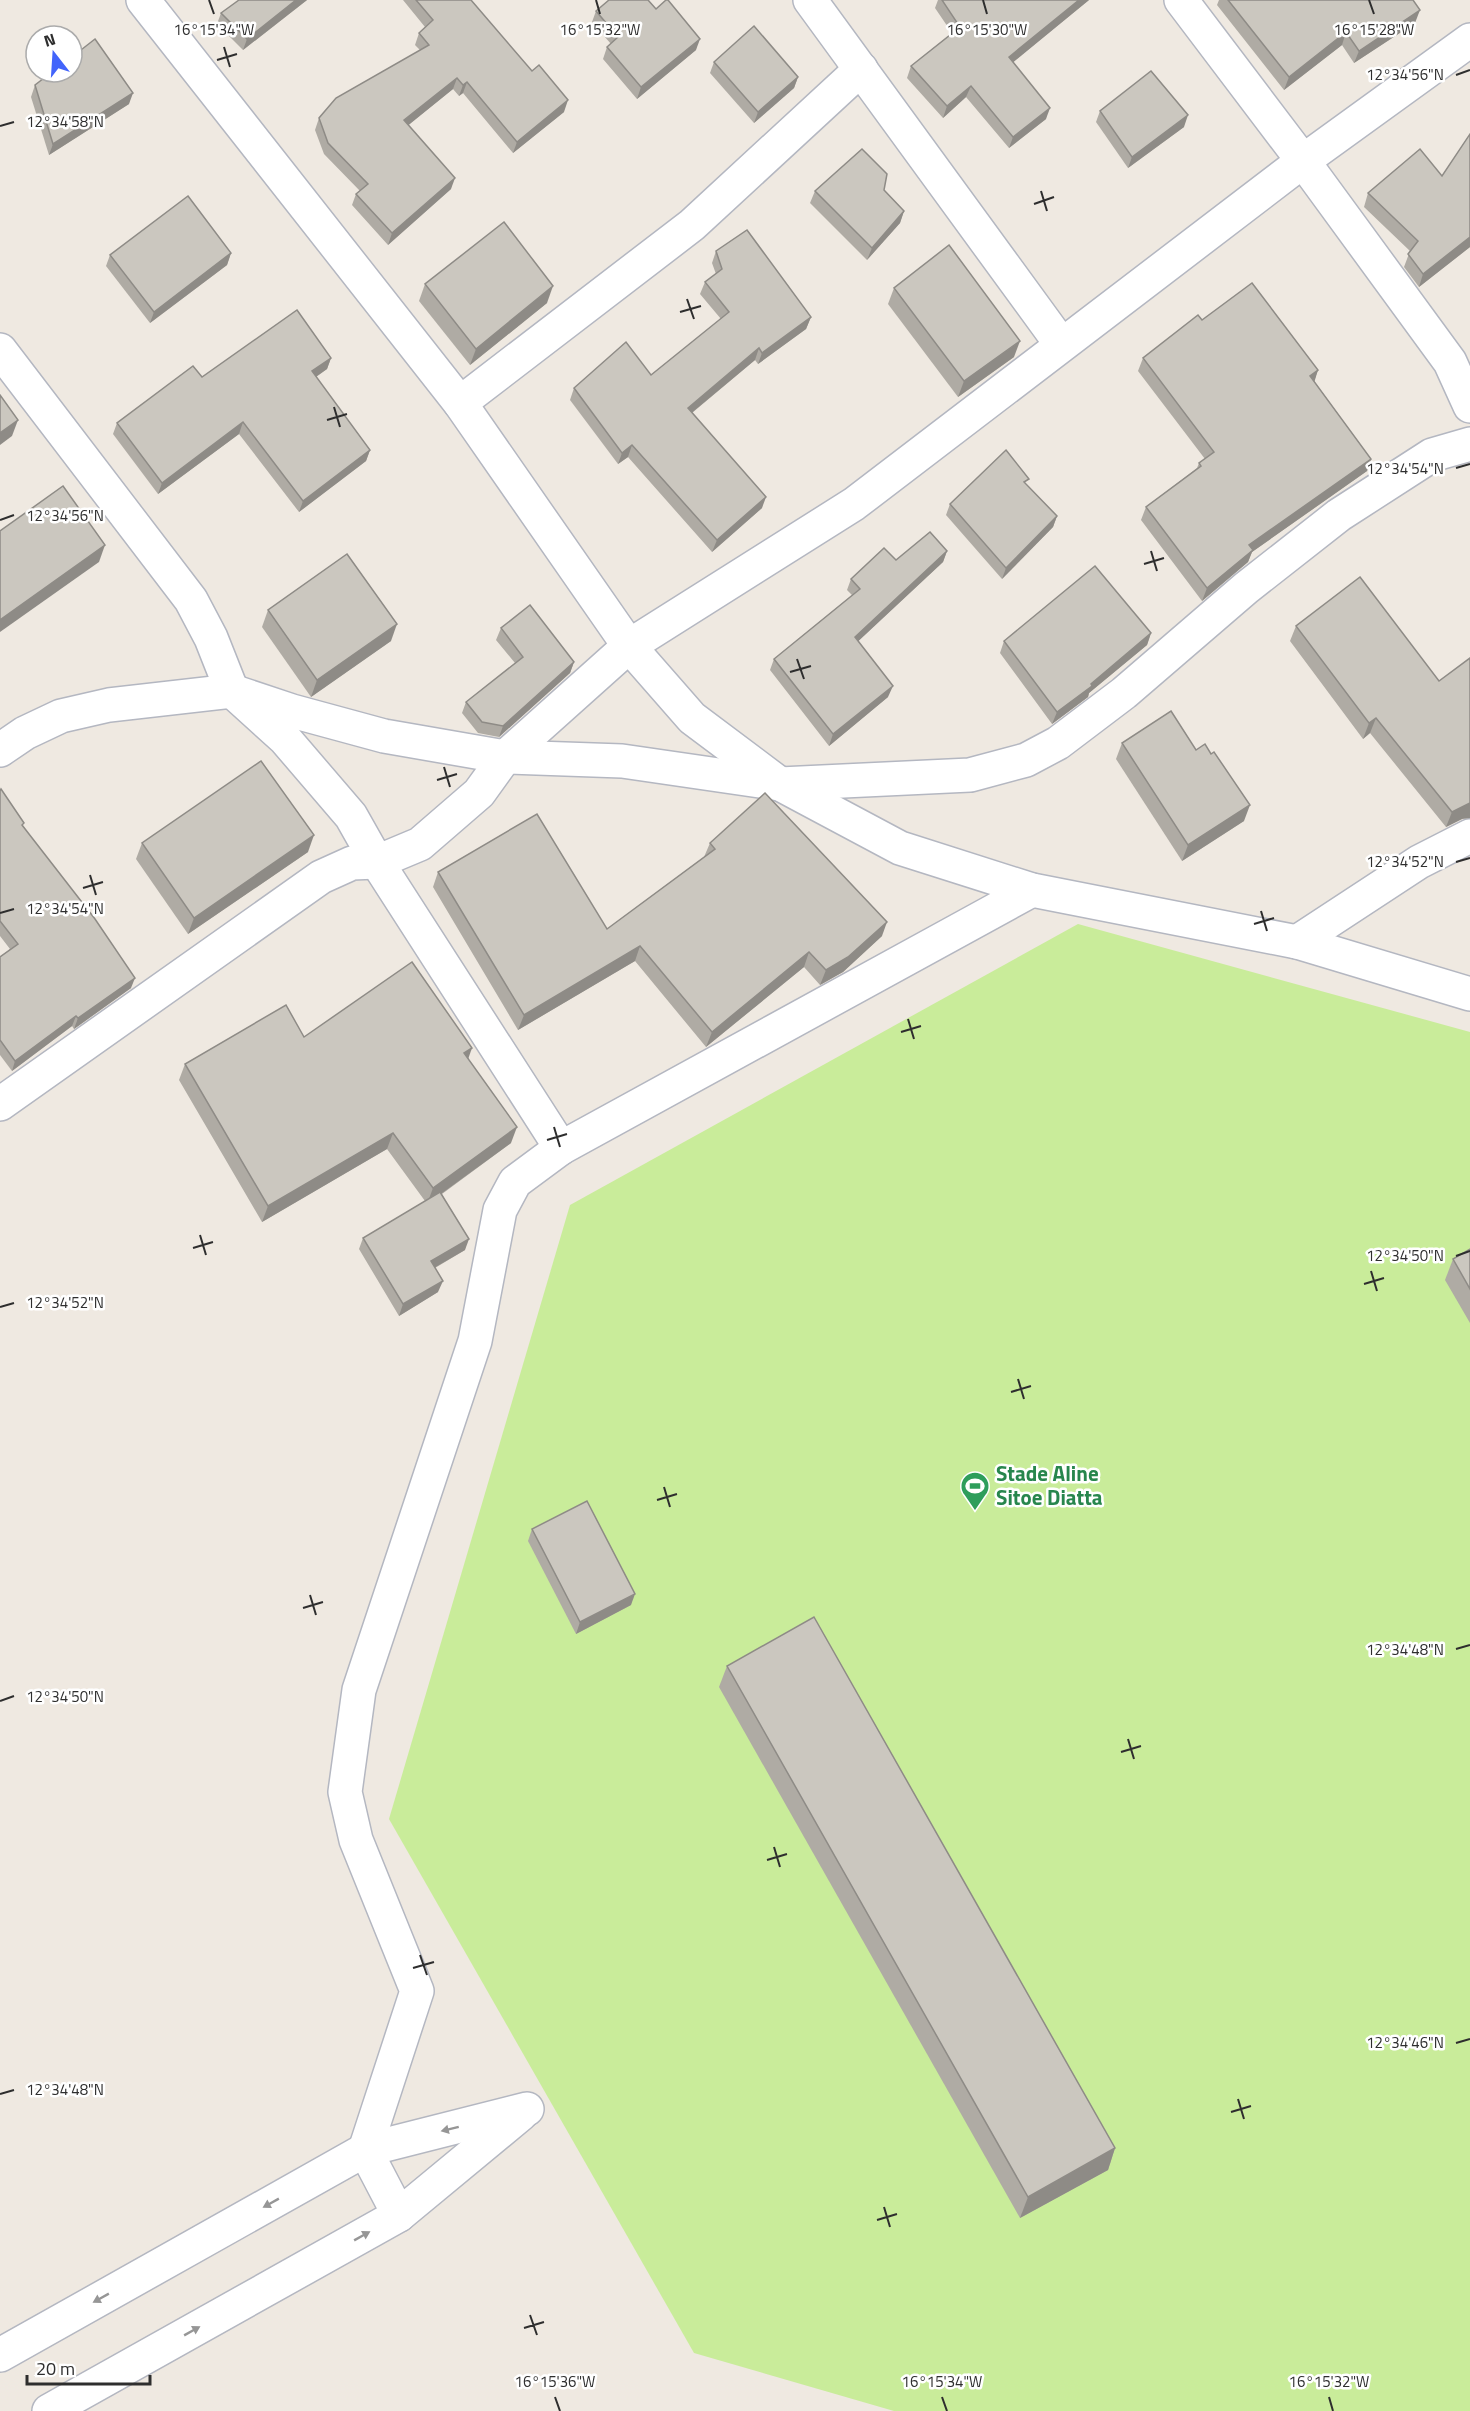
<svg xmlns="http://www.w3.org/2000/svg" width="1470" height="2411" font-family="'Titillium Web',sans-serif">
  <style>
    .pitch { fill: #c9ec9a }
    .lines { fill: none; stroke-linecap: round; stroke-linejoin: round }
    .minor-casing { stroke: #b4b7c1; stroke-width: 36 }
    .minor { stroke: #fff; stroke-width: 33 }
    .wall { fill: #afaba4 }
    .shaded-wall { fill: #8e8b86 }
    .building { fill: #cbc7bf; stroke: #8e8b86; stroke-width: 1.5 }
    .oneway { fill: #969696 }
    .ticks { fill: none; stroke: #2e2e2e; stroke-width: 2 }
    .labels { text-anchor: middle; stroke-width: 5; stroke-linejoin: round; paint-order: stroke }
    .leisure-label { font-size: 21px; font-weight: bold; fill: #27864d; stroke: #fff; text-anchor: start }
    .ticks-label { font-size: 15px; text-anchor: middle; fill: #2e2e2e; stroke: #fff; stroke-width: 5; stroke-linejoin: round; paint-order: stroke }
  </style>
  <rect width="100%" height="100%" fill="#efe9e1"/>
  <polygon class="pitch" points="1078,924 1470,1032 1470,2411 894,2411 694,2353 389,1819 570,1205"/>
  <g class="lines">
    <g class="minor-casing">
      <g id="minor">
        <polyline points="143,0 460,403 629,646 692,718 780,784 900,848 1032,890 1297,942 1470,994"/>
        <polyline points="810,0 1061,344"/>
        <polyline points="1181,0 1303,161 1450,362 1470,406"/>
        <polyline points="0,350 191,600 211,638 232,691 285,739 351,816 377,862 561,1148"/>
        <polyline points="460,403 692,225 861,69"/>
        <polyline points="0,750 25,733 61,716 109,705 232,691 292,711 384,736 505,757 622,761 780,784 970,775 1026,760 1058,743 1124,693 1246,588 1339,515 1432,455 1470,444"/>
        <polyline points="1297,942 1419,862 1470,836"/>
        <polyline points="0,1104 321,877 352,863 377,862 420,844 479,793 505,757 629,646 854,504 1303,161 1470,40"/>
        <polyline points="399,2215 365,2150 417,1991 356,1840 345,1792 359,1690 475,1341 500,1210 515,1182 561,1148 1032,890"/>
        <polyline points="0,2355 365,2150 527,2109"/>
        <polyline points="49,2411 399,2215 521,2114"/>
      </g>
    </g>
    <use href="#minor" class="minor"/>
  </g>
  <g class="wall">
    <polygon points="239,0 307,0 243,50 217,24 221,13"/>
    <polygon points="403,0 471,0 564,112 513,153 463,93 459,96 453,89 408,125 451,189 388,245 352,205 356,194 360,191 324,154 315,130 319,118 420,50 415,45 419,33 425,27"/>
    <polygon points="938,0 1089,0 1013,62 1046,119 1009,148 966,97 943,118 907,78 911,66 952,33 935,8"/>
    <polygon points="1219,0 1413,0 1415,23 1354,63 1342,45 1284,90 1217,5"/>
    <polygon points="656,9 696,50 637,99 603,59 607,47 611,44 592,22 596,11"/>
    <polygon points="714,62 798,77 794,88 754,123 710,73"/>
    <polygon points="35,85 129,104 49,155 31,97"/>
    <polygon points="1100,111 1184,127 1128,168 1096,122"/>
    <polygon points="1470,134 1470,247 1419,287 1404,267 1410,251 1364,207 1368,193 1442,176"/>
    <polygon points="884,190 904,211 900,223 867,260 810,203 815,191"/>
    <polygon points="716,251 811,317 806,329 758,364 755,360 692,413 762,508 712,552 628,457 618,464 570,400 574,388 651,375 721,319 700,294 705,282 716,274 712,263"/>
    <polygon points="231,253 227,265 150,323 106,266 110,255"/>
    <polygon points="425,284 547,303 470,365 419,301"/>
    <polygon points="894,288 1014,357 958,397 888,304"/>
    <polygon points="1202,320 1318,370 1314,381 1371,459 1367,471 1252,552 1248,562 1202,601 1141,520 1146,507 1197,468 1199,463 1205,459 1138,371 1143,358"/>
    <polygon points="331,358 327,369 316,377 370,450 366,461 299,512 239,434 158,494 113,434 117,423 202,377"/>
    <polygon points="1027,485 1057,516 1053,527 1002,579 946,515 950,504"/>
    <polygon points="947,551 943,562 858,641 888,697 829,746 770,670 774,659 852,595 847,590 851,579 896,560"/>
    <polygon points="268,610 391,641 311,697 262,627"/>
    <polygon points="1296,626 1439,681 1462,819 1446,827 1370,733 1363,739 1290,641"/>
    <polygon points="501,628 574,662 570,673 499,737 478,733 462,713 466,702 515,663 496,640"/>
    <polygon points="1151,633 1147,645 1089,693 1088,697 1052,724 1000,653 1004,641"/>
    <polygon points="1122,743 1196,750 1244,821 1182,861 1116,759"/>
    <polygon points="0,791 131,988 74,1029 72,1026 12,1071 0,1055 0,957 10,949 0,936"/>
    <polygon points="142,843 308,852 188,934 136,859"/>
    <polygon points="710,843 882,936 843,972 820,985 804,967 706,1047 635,961 518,1030 433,887 438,872 607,929 704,857"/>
    <polygon points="304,1037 468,1058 511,1143 442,1194 465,1250 435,1268 438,1292 399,1316 359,1249 363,1238 425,1201 387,1149 262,1222 179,1080 185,1064"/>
    <polygon points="1470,1249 1470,1323 1445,1280 1453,1259"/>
    <polygon points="532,1529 631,1605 576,1634 528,1541"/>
    <polygon points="727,1666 1115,2148 1108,2170 1020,2218 719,1687"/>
  </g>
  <g class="shaded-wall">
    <polygon points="296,0 307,0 243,50 247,39"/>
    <polygon points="1079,0 1089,0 1005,69 1009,57"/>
    <polygon points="1420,10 1415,23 1354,63 1359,51"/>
    <polygon points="1346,32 1342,45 1284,90 1289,77"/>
    <polygon points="700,39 696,50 637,99 641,87"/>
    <polygon points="798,77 794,88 754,123 758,112"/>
    <polygon points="457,78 453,89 400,132 404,120"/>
    <polygon points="467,82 463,93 459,96 463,85"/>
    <polygon points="971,86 966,97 943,118 947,106"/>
    <polygon points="133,93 129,104 49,155 53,144"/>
    <polygon points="568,100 564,112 513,153 517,142"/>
    <polygon points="1050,108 1046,119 1009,148 1013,137"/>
    <polygon points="1188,115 1184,127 1128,168 1132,157"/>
    <polygon points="455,178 451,189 388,245 392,233"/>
    <polygon points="904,211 900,223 867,260 872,248"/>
    <polygon points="1470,237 1470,247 1419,287 1423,274"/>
    <polygon points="231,253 227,265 150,323 154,312"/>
    <polygon points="553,286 547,303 470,365 476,349"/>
    <polygon points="811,317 806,329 758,364 762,353"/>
    <polygon points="1020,341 1014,357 958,397 964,381"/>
    <polygon points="759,348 755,360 683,420 688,408"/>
    <polygon points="331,358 327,369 307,383 312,371"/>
    <polygon points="1318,370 1314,383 1310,376"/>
    <polygon points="18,420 12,436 0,445 0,433"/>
    <polygon points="243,422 239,434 158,494 162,483"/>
    <polygon points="632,445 628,457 618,464 622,453"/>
    <polygon points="370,450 366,461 299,512 303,501"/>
    <polygon points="1371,459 1367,471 1252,552 1248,562 1202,601 1207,588 1249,545"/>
    <polygon points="766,497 762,508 712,552 717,540"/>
    <polygon points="1057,516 1053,527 1002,579 1006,568"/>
    <polygon points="105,545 99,562 0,632 0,620"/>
    <polygon points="947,551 943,562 851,648 855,637"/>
    <polygon points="397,624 391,641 311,697 317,680"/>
    <polygon points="1151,633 1147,645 1089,693 1088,697 1052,724 1057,712"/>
    <polygon points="574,662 570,673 499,737 503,726"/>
    <polygon points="893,686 888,697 829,746 833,734"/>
    <polygon points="1376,718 1370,733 1363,739 1369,723"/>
    <polygon points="1468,803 1470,803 1470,818 1462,819 1446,827 1452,812"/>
    <polygon points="1250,805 1244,821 1182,861 1188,845"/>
    <polygon points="314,835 308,852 188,934 194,918"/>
    <polygon points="887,922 882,936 843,972 820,985 826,970"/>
    <polygon points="640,946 635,961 518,1030 524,1015"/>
    <polygon points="809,952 804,967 706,1047 712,1032"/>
    <polygon points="135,978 131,988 74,1029 78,1018"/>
    <polygon points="76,1016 72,1026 12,1071 15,1061"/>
    <polygon points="472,1048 466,1065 464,1053"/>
    <polygon points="517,1127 511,1143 427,1204 433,1188"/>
    <polygon points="393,1133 387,1149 262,1222 268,1206"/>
    <polygon points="469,1239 465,1250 427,1272 431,1261"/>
    <polygon points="443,1281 438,1292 399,1316 403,1304"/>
    <polygon points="635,1594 631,1605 576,1634 580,1622"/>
    <polygon points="1115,2148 1108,2170 1020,2218 1028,2197"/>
  </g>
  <g class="building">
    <polygon points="239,0 296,0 247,39 221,13"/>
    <polygon points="416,0 471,0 532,71 539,65 568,100 517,142 467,82 463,85 457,78 404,120 455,178 392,233 356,194 368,184 328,143 319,118 336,98 429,45 419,33 433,20"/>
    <polygon points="609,0 648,0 656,9 666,0 668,0 700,39 641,87 607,47 618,37 596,11"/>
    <polygon points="942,0 1079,0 1009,57 1050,108 1013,137 971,86 947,106 911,66 960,27"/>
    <polygon points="1228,0 1413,0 1420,10 1359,51 1346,32 1289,77"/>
    <polygon points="754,26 798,77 758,112 714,62"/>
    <polygon points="95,39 133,93 53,144 35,85 52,72 72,72 72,57"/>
    <polygon points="1151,71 1188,115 1132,157 1100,111"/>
    <polygon points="1470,134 1470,237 1423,274 1408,254 1418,241 1368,193 1420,149 1442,176"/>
    <polygon points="862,149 887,174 884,190 904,211 872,248 815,191"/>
    <polygon points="188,196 231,253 154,312 110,255"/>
    <polygon points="504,222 553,286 476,349 425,284"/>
    <polygon points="747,230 811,317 762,353 759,348 688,408 766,497 717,540 632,445 622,453 574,388 626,342 651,375 729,312 705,282 722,269 716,251"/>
    <polygon points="949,245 1020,341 964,381 894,288"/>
    <polygon points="1252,283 1318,370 1310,376 1371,459 1249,545 1253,550 1207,588 1146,507 1201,466 1199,463 1214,452 1143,358 1198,315 1202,320"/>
    <polygon points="297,310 331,358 312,371 370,450 303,501 243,422 162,483 117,423 193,366 202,377"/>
    <polygon points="0,395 18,420 0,433"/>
    <polygon points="1006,450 1029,479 1024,482 1057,516 1006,568 950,504"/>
    <polygon points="63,486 105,545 0,620 0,531"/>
    <polygon points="930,532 947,551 855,637 893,686 833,734 774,659 860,589 851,579 884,548 896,560"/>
    <polygon points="347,554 397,624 317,680 268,610"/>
    <polygon points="1095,566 1151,633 1091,684 1092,686 1057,712 1004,641"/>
    <polygon points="1360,577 1439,681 1470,658 1470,803 1452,812 1376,718 1369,723 1296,626"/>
    <polygon points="530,605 574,662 503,726 482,722 466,702 523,657 501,628"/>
    <polygon points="1171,711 1196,750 1205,744 1211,754 1214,752 1250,805 1188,845 1122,743"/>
    <polygon points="261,761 314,835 194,918 142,843"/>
    <polygon points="1,789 24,823 22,825 95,919 135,978 78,1018 76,1016 15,1061 0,1040 0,957 18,944 0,921 0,791"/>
    <polygon points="765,793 887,922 848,957 826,970 809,952 712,1032 640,946 524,1015 438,872 537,814 607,929 715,849 710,843"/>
    <polygon points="412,962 472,1048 464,1053 517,1127 433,1188 393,1133 268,1206 185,1064 286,1005 304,1037"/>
    <polygon points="440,1192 469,1239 431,1261 443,1281 403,1304 363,1238"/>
    <polygon points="1470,1249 1470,1289 1453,1259"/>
    <polygon points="587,1501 635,1594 580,1622 532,1529"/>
    <polygon points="814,1617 1115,2148 1028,2197 727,1666"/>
  </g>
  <defs><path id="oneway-solid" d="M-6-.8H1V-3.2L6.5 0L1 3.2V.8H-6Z" transform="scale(1.5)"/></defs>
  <g class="oneway">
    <use href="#oneway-solid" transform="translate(450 2129) rotate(166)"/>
    <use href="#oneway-solid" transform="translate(271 2203) rotate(151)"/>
    <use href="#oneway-solid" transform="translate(362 2236) rotate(-29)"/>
    <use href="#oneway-solid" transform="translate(101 2298) rotate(151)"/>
    <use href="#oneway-solid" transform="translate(192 2331) rotate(-29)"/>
  </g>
  <path class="ticks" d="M209 0 214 14M596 0 600 14M983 0 987 14M1369 0 1374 14M224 47 230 67M217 60 237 54M1456 75 1470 70M0 126 14 122M1041 191 1047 211M1034 204 1054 197M687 299 694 319M680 312 701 306M334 407 340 427M327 420 347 414M1456 468 1470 464M0 520 14 515M1151 551 1157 571M1144 564 1164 558M797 659 804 679M790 672 811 666M444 767 450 787M437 780 457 774M1456 862 1470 858M90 875 96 895M83 888 103 882M1261 911 1267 931M0 913 14 909M1254 924 1274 918M908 1019 914 1039M901 1032 921 1026M554 1127 560 1147M547 1140 567 1134M200 1235 206 1255M193 1248 213 1242M1456 1256 1470 1251M1371 1271 1377 1291M1364 1284 1384 1278M0 1307 14 1303M1018 1379 1024 1399M1011 1392 1031 1386M664 1487 670 1507M657 1500 677 1494M310 1595 316 1615M303 1608 323 1602M1456 1649 1470 1645M0 1701 14 1696M1128 1739 1134 1759M1121 1752 1141 1746M774 1847 780 1867M767 1860 787 1854M420 1955 427 1975M413 1968 434 1962M1456 2043 1470 2039M0 2094 14 2090M1238 2099 1244 2119M1231 2112 1251 2106M884 2207 890 2227M877 2220 897 2214M530 2315 537 2335M524 2328 544 2322M555 2397 560 2411M942 2397 947 2411M1329 2397 1333 2411"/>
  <defs>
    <g id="stadium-pin" transform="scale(1.5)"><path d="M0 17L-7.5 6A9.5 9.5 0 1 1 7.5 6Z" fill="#2e9e5b" stroke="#fff"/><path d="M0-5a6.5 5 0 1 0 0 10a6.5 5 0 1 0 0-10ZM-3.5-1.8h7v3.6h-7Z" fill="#fff"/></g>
  </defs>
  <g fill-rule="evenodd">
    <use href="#stadium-pin" x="975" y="1486"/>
  </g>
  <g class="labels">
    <g class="leisure-label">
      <text x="996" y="1481">Stade Aline<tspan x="996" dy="24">Sitoe Diatta</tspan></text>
    </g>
  </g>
  <g class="ticks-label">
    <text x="214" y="35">16°15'34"W</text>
    <text x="600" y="35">16°15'32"W</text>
    <text x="987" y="35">16°15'30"W</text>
    <text x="1374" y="35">16°15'28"W</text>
    <text x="1405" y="80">12°34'56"N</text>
    <text x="65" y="127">12°34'58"N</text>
    <text x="1405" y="474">12°34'54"N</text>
    <text x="65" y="521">12°34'56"N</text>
    <text x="1405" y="867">12°34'52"N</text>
    <text x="65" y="914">12°34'54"N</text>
    <text x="1405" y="1261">12°34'50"N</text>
    <text x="65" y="1308">12°34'52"N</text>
    <text x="1405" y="1655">12°34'48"N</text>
    <text x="65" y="1702">12°34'50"N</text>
    <text x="1405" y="2048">12°34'46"N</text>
    <text x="65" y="2095">12°34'48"N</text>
    <text x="555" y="2387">16°15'36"W</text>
    <text x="942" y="2387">16°15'34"W</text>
    <text x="1329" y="2387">16°15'32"W</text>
  </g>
  <g transform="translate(54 54) rotate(343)"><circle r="28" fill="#ffffff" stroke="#ababab" stroke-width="1.5"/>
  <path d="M0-4.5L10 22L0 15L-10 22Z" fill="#4264fb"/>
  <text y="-9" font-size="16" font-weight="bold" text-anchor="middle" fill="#2e2e2e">N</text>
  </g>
  <path d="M27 2375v9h123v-9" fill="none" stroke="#2e2e2e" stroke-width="3"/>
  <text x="36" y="2375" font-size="18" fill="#2e2e2e" stroke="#ffffff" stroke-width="4.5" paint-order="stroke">20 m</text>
</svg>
